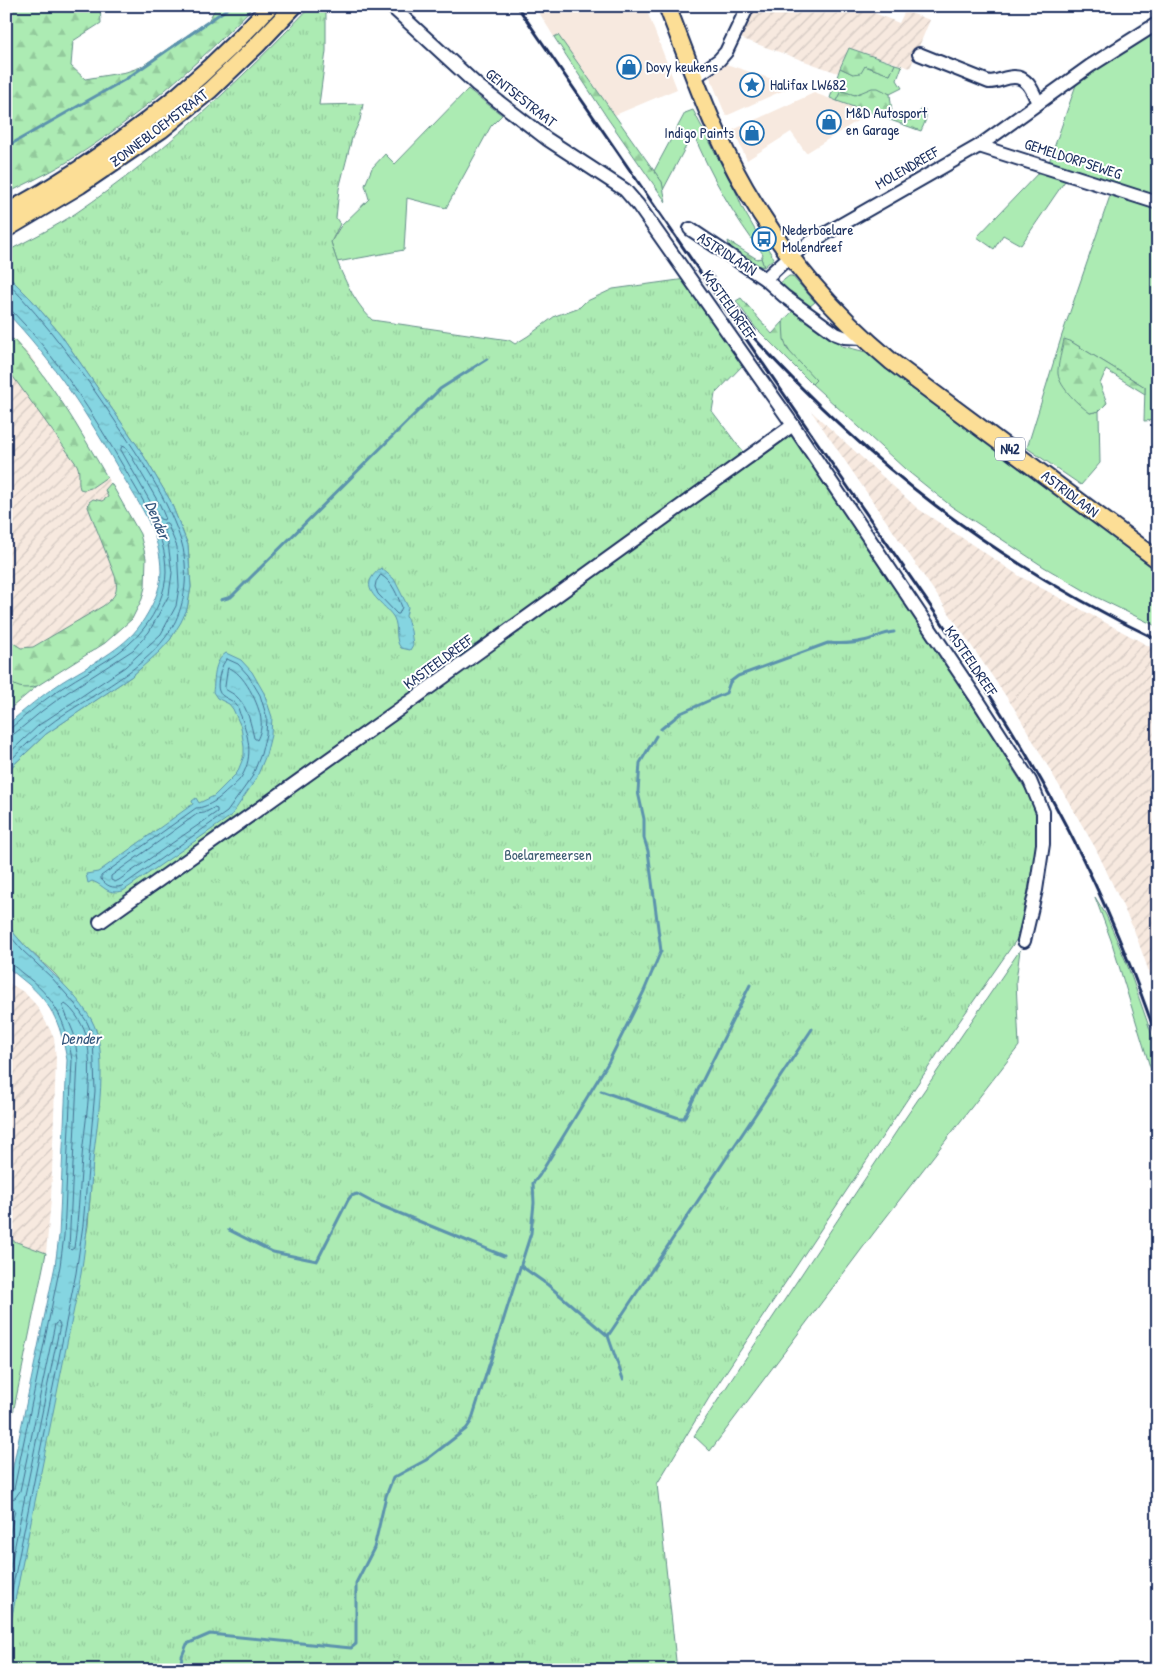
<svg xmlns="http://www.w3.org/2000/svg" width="1164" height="1676" font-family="'Patrick Hand',sans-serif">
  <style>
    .built { fill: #f7e9df }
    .industrial { fill: url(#industrial-furrows) }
    .grass { fill: #acebb3; stroke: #648d88 }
    .forest { fill: url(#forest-firs); stroke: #648d88 }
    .park { fill: url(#park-tufts); stroke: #648d88 }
    .water { fill: url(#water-ripples); stroke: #5b93ad }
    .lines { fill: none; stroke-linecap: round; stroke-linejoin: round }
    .shore { stroke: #457192; stroke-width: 1 }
    .stream { stroke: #5b93ad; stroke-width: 3 }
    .minor-casing { stroke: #1b2f5e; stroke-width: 16 }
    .major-casing { stroke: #1b2f5e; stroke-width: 20 }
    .minor { stroke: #fff; stroke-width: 12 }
    .major { stroke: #fcde96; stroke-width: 16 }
    .rail { stroke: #1b2f5e; stroke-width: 3 }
    .labels { text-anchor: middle; stroke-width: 4; stroke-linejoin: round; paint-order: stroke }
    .shield { fill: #fff; stroke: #5f6d8e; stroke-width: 1 }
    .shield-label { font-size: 14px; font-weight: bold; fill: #1b2f5e }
    .poi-label { font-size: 15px; fill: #1b2f5e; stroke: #fff; text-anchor: start }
    .street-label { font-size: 15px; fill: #1b2f5e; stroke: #fff }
    .park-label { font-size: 15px; fill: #3f5e73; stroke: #fff }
    .water-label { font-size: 16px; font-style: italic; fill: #36587f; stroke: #fff }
  </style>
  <defs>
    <pattern id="industrial-furrows" width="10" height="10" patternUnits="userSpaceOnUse" patternTransform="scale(1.25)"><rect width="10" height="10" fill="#f7e9df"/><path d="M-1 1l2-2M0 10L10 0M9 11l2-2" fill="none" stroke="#d3c8c2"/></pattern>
    <pattern id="forest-firs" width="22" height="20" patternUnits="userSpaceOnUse" patternTransform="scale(1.25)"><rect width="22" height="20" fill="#acebb3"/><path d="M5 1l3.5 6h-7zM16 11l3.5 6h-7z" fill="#93ca9c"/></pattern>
    <pattern id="park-tufts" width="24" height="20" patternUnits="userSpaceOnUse" patternTransform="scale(1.25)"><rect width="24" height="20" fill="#acebb3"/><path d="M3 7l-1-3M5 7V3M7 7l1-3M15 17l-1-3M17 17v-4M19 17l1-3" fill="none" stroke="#93ca9c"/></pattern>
    <pattern id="water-ripples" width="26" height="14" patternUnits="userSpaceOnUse" patternTransform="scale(1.25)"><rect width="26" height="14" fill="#85d5e1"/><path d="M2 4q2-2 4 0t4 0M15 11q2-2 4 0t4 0" fill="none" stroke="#72b7c3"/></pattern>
  </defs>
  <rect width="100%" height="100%" fill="#fff"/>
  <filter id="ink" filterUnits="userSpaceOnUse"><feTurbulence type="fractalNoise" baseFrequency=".02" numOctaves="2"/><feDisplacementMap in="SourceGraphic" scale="10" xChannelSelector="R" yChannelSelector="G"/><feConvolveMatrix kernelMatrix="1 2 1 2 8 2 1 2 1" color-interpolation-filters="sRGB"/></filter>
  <g filter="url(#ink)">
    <g class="built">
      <polygon points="535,6 645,6 677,89 615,115 558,36 554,37"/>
      <polygon points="726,64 793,86 726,116 708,72"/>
      <polygon points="814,93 870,113 806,153 791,132 747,160 733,130"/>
    </g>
    <g class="industrial">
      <polygon points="755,6 857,6 899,23 905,11 930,20 910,68 849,48 838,73 740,38"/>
      <polygon points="6,332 31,357 75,423 140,534 146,558 145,587 142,599 132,619 105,643 37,686 6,650"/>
      <polygon points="811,411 917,508 1021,577 1158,651 1158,997 1134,930 1096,849 1014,708"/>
      <polygon points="6,981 25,993 37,1006 54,1037 56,1059 54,1115 51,1200 46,1253 6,1238"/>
    </g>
    <g class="grass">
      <polygon points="1158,29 1158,198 1048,165 1078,79"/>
      <path d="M895 64 902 66 897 80 902 88 890 94C880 90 864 91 854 95L842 91 837 101 830 98 840 68 853 74 865 66 890 75Z"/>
      <polygon points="468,89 502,115 491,126 446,208 407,198 404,250 337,262 331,242 340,227 369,199 365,185 372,168 385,154 395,164"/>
      <path d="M693 110 736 192 743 209 758 235 756 237 760 242 762 240 774 258 764 267 761 258 763 254C734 217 711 176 693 133L663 190 662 182 654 171 685 113Z"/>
      <polygon points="1041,170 1067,178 1021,245 1003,235 994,249 977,237"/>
      <polygon points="1111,193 1158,207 1158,420 1144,421 1145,387 1070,341 1065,388 1075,400 1090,413 1099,411 1100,463 1081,485 1027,448 1062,335"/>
      <polygon points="789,276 792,276 815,302 809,307 781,287 780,283"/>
      <path d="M793 311 842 346 866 352C959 426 1058 493 1152 566L1158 571V627L1094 596 1044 567 951 506 905 469 812 384 815 380C801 365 778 347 783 323 784 319 790 314 793 311Z"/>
      <path d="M6 678C13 686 27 689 37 686L6 712Z"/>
      <polygon points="1095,897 1106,915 1127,964 1153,1038 1158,1058 1158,1093 1111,940"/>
      <polygon points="1020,950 1016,981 1019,1046 873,1234 710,1451 694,1436 906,1117"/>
      <path d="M6 1238 46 1253 6 1447C6 1438 6 1429 6 1419 8 1397 16 1387 6 1364Z"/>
    </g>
    <g class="forest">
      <path d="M6 6H100L101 23 73 41 71 66 85 79 126 72 141 67 208 21 217 6H254C197 65 134 121 64 164 45 175 25 184 6 194Z"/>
      <polygon points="558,35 662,182 666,202 608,119 554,37"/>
      <polygon points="849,48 895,64 890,75 865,66 861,73 853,74 840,68"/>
      <path d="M872 88H878L890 94 892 113 899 117 910 121 922 109 925 110C928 118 924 124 921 131L837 101 842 91 855 95Z"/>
      <polygon points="728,241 757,259 761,258 764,267 756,265 731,249 729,246"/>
      <polygon points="741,298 772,334 783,322 784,339 787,349 816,380 812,384 755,327 736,301"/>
      <path d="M13 339C51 379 79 429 107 477L91 488 84 490 80 489C77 479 81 474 77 465L6 367V344Z"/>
      <path d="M1064 339 1070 341 1145 387V394L1106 370 1100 384 1107 403 1099 411 1090 413C1079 405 1060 388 1058 374 1057 366 1063 347 1064 339Z"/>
      <path d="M111 483 140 534 146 558 145 587 142 599 132 619 105 643 37 686C24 690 15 688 6 678V635L9 640 21 648 33 647 103 606C115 597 119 592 115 576L88 507 89 502 93 499 102 501 108 497 105 490Z"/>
    </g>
    <path class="park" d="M311 6H318L326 13V51L319 105 363 104 360 120 352 138 339 189 336 218 340 224 331 242C338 268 352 300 372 320L509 340 515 344 528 336 555 316 580 307 585 302 613 289 686 279 744 364 715 394 712 411 752 464 792 435 915 614 1031 798 1039 819 1038 839 1019 936 952 1032 712 1393 657 1484 677 1670H6V1645L88 1226 100 1061 98 1035 91 1019 55 974 26 947 14 934 6 922V772L46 734 132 676 170 640 187 609 191 587 188 545 170 500 139 448 61 335 31 299 6 274V252C30 239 54 228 76 213 163 154 239 82 311 6Z"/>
    <g class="water">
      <path d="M6 274 31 299 61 335 139 448 170 500 188 545 191 587 187 609 181 622 170 640 159 652 132 676 46 734 6 772V726C24 710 42 695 62 682 89 665 123 650 141 624 151 609 161 590 161 572 161 535 140 505 122 475 89 417 53 360 6 312Z"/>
      <path d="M381 568 394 579 408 607 406 616 411 631 413 645 410 650 401 648C394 640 399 628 394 618 384 601 353 589 381 568Z"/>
      <path d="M226 653 241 660 252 672 264 693 272 717 271 735 266 755 256 779 231 816 123 891C105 895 106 886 92 881L88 883 86 874 98 872 193 804 192 801 196 798 199 803 214 796 237 773 244 756V747L241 727 233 709 229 704 217 698 213 692C215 678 213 662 226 653Z"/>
      <path d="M6 922C29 958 69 981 91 1019 110 1051 97 1123 93 1161 90 1199 87 1236 81 1274L6 1645V1500L55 1266 59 1236 67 1060C61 1027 54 1006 28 984 21 978 13 972 6 966Z"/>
    </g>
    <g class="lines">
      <g class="shore">
        <path d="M6 281C47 323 81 370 113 418 140 458 168 498 182 544 184 550 184 557 185 563 187 590 182 616 165 638 142 669 95 694 63 715 42 729 23 747 6 765"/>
        <path d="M6 309 12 311C58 358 93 414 126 471 144 503 166 534 166 572 166 591 156 613 144 628 125 654 92 668 65 686 46 698 28 713 11 728L6 729"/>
        <polygon points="122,446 125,447 130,454 160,505 165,517 164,520 160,519 121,450"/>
        <path d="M381 575C393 582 397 595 402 607L399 614H397L378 594 375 587 376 582Z"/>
        <path d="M227 659 238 664 248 675 260 695 267 718 266 734 261 754 252 777 227 812 122 886C112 889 107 886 101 879V876L196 808C205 808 216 801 223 795 229 789 238 783 242 776 254 755 248 736 241 716 239 713 239 709 237 706 233 699 221 698 219 691 216 685 221 663 227 659Z"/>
        <path d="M228 668C243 670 260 706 261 720 262 727 260 734 257 740L254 738C251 725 248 708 238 698 235 694 229 692 225 689Z"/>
        <polyline points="6,736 14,734 42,711 68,692 133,650 149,632 169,595 172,573 168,543 163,525 164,523 167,523 177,547 179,587 176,606 161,634 125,667 39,725 6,756"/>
        <polygon points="214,808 217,809 217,812 119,880 115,882 111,880 111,876 197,814 204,813"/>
        <polyline points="6,931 22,950 52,978 75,1004 87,1022 93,1036 95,1091 83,1225 76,1273 6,1620"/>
        <path d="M6 963C13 964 17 969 22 973 55 997 66 1021 72 1060L64 1236 60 1266 14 1489 11 1493 6 1494"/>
        <path d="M65 1004C74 1009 85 1028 87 1039 93 1071 87 1113 83 1145 80 1180 79 1214 74 1248L71 1250 69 1248 78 1060 74 1034 63 1007Z"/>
        <polyline points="6,1500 15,1498 20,1491 55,1324 58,1322 60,1325 6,1589"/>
        <polyline points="6,1508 13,1507 15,1510 6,1552"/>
      </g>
      <g class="stream">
        <polyline points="6,147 126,79 231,6"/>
        <polyline points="221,600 231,597 440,389 487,359"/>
        <path d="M661 729 681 713 726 693 730 682 738 676 828 643C840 644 851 644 863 641 874 639 882 633 894 632"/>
        <polyline points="601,1091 679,1118 684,1118 750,985"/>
        <polyline points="229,1230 273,1252 317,1261 348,1200 351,1196 357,1194 372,1202 504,1256"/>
        <polyline points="521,1266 548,1285 608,1336 812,1029"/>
        <polyline points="608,1336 623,1379"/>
        <polyline points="180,1670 182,1656 187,1644 210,1634 351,1648 356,1644 356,1583 374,1548 386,1496 393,1478 426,1460 466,1429 471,1422 531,1233 534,1203 533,1183 539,1176 608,1063 644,991 661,951 648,851 644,838 644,819 638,792 640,763 656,736"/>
      </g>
      <g class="minor-casing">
        <g id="minor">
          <polyline points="391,6 477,85 547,139 625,190 638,205 793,425 979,702 1030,781 1043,812 1043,844 1036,890 1024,941"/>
          <path d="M919 54 989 82C998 82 1005 77 1014 77 1028 77 1033 92 1038 103"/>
          <polyline points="695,77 719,60 726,52 748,6"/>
          <polyline points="979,146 1158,203"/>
          <polyline points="690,229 765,279 784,296 836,334 844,337 863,338"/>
          <polyline points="765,279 789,257 811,242 979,146 1090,66 1158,23"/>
          <polyline points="100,922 401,708 793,425"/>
        </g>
      </g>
      <g class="major-casing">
        <g id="major">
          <path d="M667 6C691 67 712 131 745 188 785 257 831 311 892 362L1158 560"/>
          <path d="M6 213C105 159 194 90 270 6"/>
          <polyline points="6,229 80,185 161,130 210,90 257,45 294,6"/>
        </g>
      </g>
      <use href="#minor" class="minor"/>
      <use href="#major" class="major"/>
      <g class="rail">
        <path d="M517 6C621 158 725 310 830 461 907 574 990 685 1055 805 1096 880 1130 960 1158 1041"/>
        <polyline points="709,273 755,331"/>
        <path d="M746 329C866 463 994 562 1158 640"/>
      </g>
    </g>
  </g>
  <defs>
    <g id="shop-ring" transform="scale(1.25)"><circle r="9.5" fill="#fff" stroke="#1f6fb2" stroke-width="1.5"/><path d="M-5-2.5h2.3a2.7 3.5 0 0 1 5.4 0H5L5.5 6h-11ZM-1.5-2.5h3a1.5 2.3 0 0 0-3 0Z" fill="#1f6fb2"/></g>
    <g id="sight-ring" transform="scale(1.25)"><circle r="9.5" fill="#fff" stroke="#1f6fb2" stroke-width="1.5"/><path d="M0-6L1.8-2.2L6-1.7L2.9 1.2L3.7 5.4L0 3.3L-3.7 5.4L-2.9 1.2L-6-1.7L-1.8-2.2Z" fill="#1f6fb2"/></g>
    <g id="bus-ring" transform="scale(1.25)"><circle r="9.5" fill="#fff" stroke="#1f6fb2" stroke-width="1.5"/><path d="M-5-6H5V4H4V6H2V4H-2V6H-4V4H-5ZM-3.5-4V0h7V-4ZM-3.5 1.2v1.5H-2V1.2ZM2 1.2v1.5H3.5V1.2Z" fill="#1f6fb2"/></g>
  </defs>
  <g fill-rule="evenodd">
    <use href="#shop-ring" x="629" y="67"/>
    <use href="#sight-ring" x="752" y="85"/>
    <use href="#shop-ring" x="829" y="122"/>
    <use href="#shop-ring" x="752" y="133"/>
    <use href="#bus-ring" x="764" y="239"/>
  </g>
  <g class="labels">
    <rect class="shield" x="995" y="437.5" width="30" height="23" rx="4"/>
    <g class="shield-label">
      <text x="1010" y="454">N42</text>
    </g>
    <g class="poi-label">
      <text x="646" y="72">Dovy keukens</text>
      <text x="770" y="90">Halifax LW682</text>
      <text x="846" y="118">M&amp;D Autosport<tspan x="846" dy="17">en Garage</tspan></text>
      <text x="734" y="138" text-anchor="end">Indigo Paints</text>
      <text x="782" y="235">Nederboelare<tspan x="782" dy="17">Molendreef</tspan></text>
    </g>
    <g class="street-label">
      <text transform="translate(521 98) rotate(38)" y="5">GENTSESTRAAT</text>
      <text transform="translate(159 128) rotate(-37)" y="5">ZONNEBLOEMSTRAAT</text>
      <text transform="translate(1073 159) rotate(18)" y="5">GEMELDORPSEWEG</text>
      <text transform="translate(907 168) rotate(-30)" y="5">MOLENDREEF</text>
      <text transform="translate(727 254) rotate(33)" y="5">ASTRIDLAAN</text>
      <text transform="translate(729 305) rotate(55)" y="5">KASTEELDREEF</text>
      <text transform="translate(1070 494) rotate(37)" y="5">ASTRIDLAAN</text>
      <text transform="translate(971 661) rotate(56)" y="5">KASTEELDREEF</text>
      <text transform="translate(438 662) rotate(-36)" y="5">KASTEELDREEF</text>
    </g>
    <g class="park-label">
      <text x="548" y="860">Boelaremeersen</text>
    </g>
    <g class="water-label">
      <text transform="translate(158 520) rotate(67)" y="6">Dender</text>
      <text x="81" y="1044">Dender</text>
    </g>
  </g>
  <rect width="1164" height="1676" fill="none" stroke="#fff" stroke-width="25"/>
  <rect x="12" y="12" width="1139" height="1651" fill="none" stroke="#1b2f5e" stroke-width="2" filter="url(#ink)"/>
</svg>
